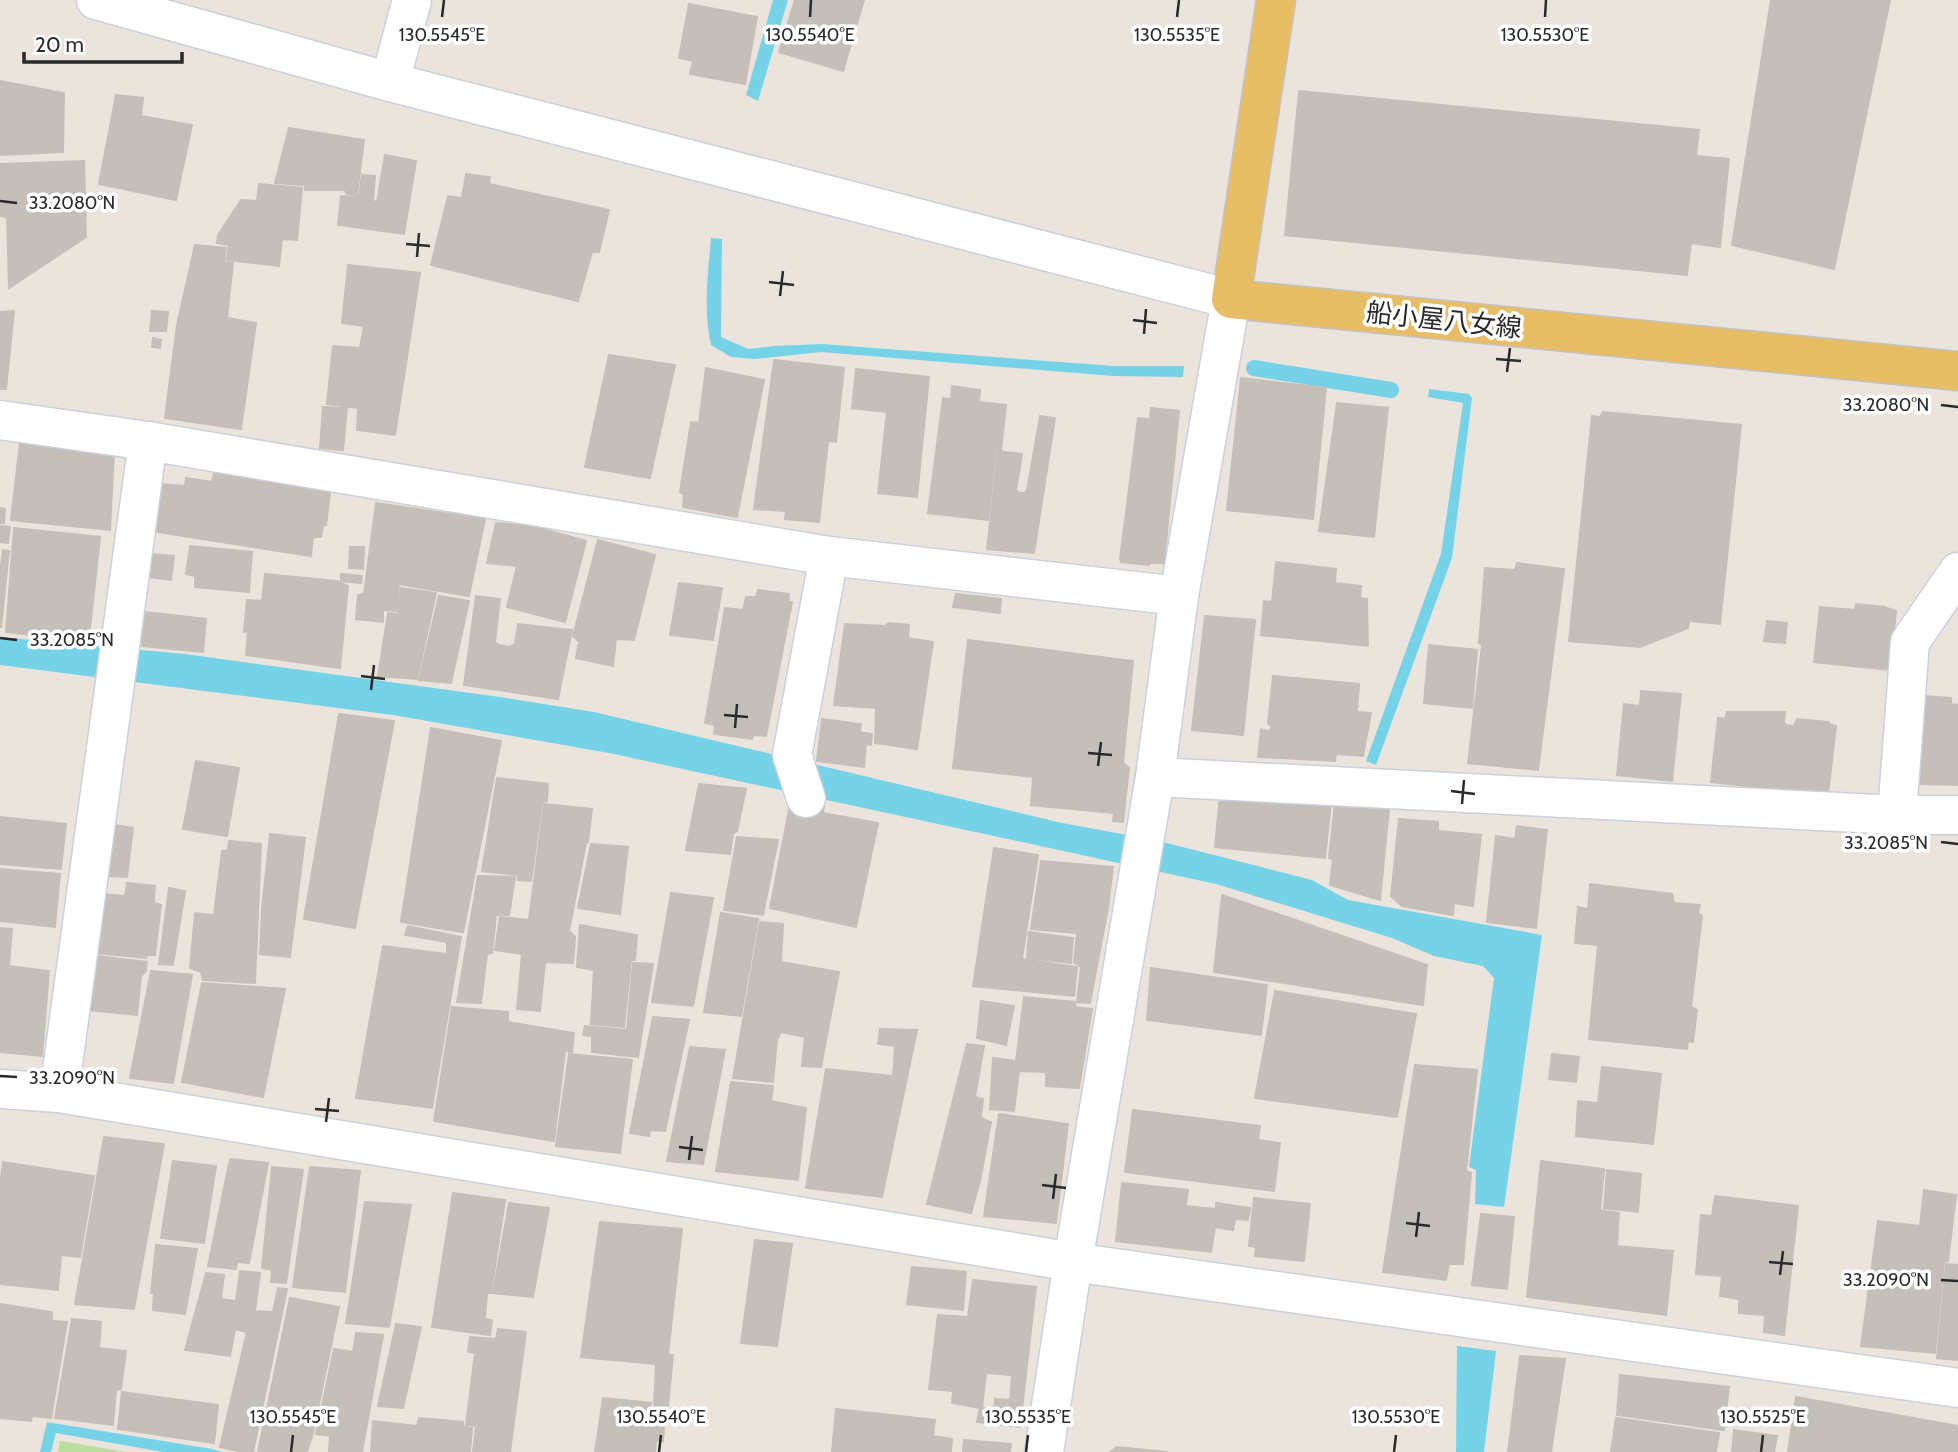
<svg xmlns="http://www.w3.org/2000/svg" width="1958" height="1452" font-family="Cabin,'Noto Sans JP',sans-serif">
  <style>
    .green { fill: #b9de9d }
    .water { fill: #76d3e7 }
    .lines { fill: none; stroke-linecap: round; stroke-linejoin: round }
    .stream { stroke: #76d3e7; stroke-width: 16 }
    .building { fill: #c4bfb8; stroke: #c6bfb7; stroke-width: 2; fill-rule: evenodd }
    .minor-casing { stroke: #cbd0db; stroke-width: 41 }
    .major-casing { stroke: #c3c3c3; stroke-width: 41 }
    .minor { stroke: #fff; stroke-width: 38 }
    .major { stroke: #e7bd65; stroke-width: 38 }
    .ticks { fill: none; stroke: #2a2a2a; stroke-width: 2.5 }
    .labels { text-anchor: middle; stroke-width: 7; stroke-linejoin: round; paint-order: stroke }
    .street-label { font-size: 26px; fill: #2a2a2a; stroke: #fff }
    .ticks-label { font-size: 18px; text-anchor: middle; fill: #2a2a2a; stroke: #fff; stroke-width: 7; stroke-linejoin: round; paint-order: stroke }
  </style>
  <rect width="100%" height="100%" fill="#ebe4dd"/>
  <polygon class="green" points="60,1441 126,1452 58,1452"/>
  <g class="water">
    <polygon points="773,0 788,0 758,101 746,95"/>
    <path d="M711 238 722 239 721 337 748 349 774 346 821 344 1114 366H1184L1183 377 1114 376 821 352 755 359 731 357 711 345C703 310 708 274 711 238Z"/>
    <polygon points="1429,389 1469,394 1472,398 1452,558 1376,765 1366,761 1441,554 1463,403 1428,397"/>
    <polygon points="0,637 185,654 500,697 594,712 1062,823 1155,840 1312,880 1348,900 1542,935 1504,1207 1475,1204 1476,1170 1469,1167 1494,978 1483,966 1434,956 1392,938 1216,884 609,753 393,715 0,665"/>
    <polygon points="1457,1346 1496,1351 1484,1452 1456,1452"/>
    <polygon points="47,1422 212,1449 222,1452 163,1452 56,1433 51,1452 40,1452"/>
  </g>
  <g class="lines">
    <polyline class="stream" points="1254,368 1391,390"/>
  </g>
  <g class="building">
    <polygon points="795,0 864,0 843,71 779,52"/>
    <polygon points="1771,0 1890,0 1834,269 1732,245"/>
    <polygon points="689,4 757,17 745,84 690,74 693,61 679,58"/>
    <polygon points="0,81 64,93 63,152 0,155"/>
    <polygon points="1299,91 1699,130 1696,156 1729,159 1720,247 1691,243 1687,275 1285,235"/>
    <polygon points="116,95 143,98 141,116 192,125 176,200 99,184"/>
    <polygon points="289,128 364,140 357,195 347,194 345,190 305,190 305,185 275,183"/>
    <polygon points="385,155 416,161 404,234 338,225 341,196 359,197 362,175 375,176 373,201 377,202"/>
    <polygon points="84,161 86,237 9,288 7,217 0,216 0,164"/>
    <polygon points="466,174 490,177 489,184 609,210 599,252 592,252 578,301 431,265 448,196 462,198"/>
    <polygon points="259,184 302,188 297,240 282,239 279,266 227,260 229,245 217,243 218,235 241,200 257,201"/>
    <polygon points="195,245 226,248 224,262 233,263 227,318 256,323 241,429 165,418 177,325"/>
    <polygon points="348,265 420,273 395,435 357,430 358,408 327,404 333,346 360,348 364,326 342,323"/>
    <polygon points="14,311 6,389 0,389 0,312"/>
    <polygon points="152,311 168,312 166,331 150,331"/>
    <polygon points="153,338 161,340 160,348 152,347"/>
    <polygon points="609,355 675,365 650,478 585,467"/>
    <polygon points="774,360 844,368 836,442 828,441 819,522 785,519 786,511 754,509"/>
    <polygon points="706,368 764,380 737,517 683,507 684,494 680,492 691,422 699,423"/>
    <polygon points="856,369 929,377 917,497 878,493 887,412 852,408"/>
    <polygon points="1241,378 1326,388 1313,519 1227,510"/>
    <polygon points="952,386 980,390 979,402 1006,405 1001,451 996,450 988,520 928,513 943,398 951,399"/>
    <polygon points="1337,403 1388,408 1374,537 1319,531"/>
    <polygon points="323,407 347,408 343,450 320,448"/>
    <polygon points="1151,408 1179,411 1164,563 1150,563 1149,565 1121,562 1120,559 1138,418 1150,419"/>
    <polygon points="1603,412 1741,425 1720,624 1689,621 1688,628 1640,647 1569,641 1592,416 1600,417"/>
    <polygon points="1040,416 1055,418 1034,553 987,549 998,451 1022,454 1016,490 1019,493 1024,493 1027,491"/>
    <polygon points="20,442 114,452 110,530 11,520"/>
    <polygon points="214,473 330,493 326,525 323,526 321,537 313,537 311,556 157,532 161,484 185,486 186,478 212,482"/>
    <polygon points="376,503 485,519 469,596 399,584 397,611 383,610 383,622 356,619 358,595 364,594"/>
    <polygon points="0,508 5,509 4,523 0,523"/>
    <polygon points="496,523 532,526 586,541 565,622 507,607 517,566 487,563"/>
    <polygon points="0,526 10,527 8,543 0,542"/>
    <polygon points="14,528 100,537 89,638 63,635 62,639 6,632"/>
    <polygon points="598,540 655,555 634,640 616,639 613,666 576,658 579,642 573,636"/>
    <polygon points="190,546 252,552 249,592 195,587 195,576 186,574"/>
    <polygon points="350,547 364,547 363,569 349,568"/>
    <polygon points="3,550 9,551 1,628 0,574"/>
    <polygon points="150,554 174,556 171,580 147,577"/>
    <polygon points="1276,562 1336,569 1335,583 1361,586 1360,598 1367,599 1368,646 1261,635 1264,601 1272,602"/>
    <polygon points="1517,563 1564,569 1538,770 1468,763 1482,645 1479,643 1485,568 1515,570"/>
    <polygon points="265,574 337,581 348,586 340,668 246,655 248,631 244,632 247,600 262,601"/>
    <polygon points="341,574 362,576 361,583 341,581"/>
    <polygon points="679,583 722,588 713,640 670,635"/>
    <polygon points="401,588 436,593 417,679 378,676 388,613 398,614"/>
    <polygon points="758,590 789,594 788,602 792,602 766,736 753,735 752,739 714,734 715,725 705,723 725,608 743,610 746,597 756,597"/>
    <polygon points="956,594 1001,599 1000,613 953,607"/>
    <polygon points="439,596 469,601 451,683 419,680"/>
    <polygon points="476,596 500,599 495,642 499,645 510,647 515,644 518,624 572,630 558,699 464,685"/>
    <polygon points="1856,604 1884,607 1896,611 1890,670 1814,662 1820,607 1855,610"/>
    <polygon points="144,612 206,619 203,652 142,646"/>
    <polygon points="1205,616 1255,620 1243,735 1192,730"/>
    <polygon points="1767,621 1787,623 1785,643 1764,641"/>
    <polygon points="889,623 909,625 908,638 933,642 917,749 875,743 876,708 834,705 845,624 885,626"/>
    <polygon points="968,640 1133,661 1123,763 1129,768 1123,822 1113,821 1114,813 1031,805 1033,777 953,768"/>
    <polygon points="1429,645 1477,650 1472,708 1424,703"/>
    <polygon points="1273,676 1359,684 1357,712 1371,713 1363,756 1336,754 1335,761 1258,757 1261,729 1268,731 1272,728 1268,723"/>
    <polygon points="1641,691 1681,694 1672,781 1617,775 1624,704 1640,706"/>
    <polygon points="1924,696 1951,698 1951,704 1958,705 1958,785 1918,784"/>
    <polygon points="1727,712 1785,712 1784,722 1786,725 1794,726 1797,719 1829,722 1829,724 1836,726 1828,795 1711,782 1718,718 1725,719"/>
    <polygon points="339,714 394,721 355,928 304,919"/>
    <polygon points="822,719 861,724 860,732 872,734 871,745 866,744 864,767 817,761"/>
    <polygon points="431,728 501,741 463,932 401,922"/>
    <polygon points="196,761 239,768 227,836 183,829"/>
    <polygon points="497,778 548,784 547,801 542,802 531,881 518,880 518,875 482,871"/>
    <polygon points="699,784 746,789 737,831 733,834 730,854 686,850"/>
    <polygon points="1220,795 1331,803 1325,858 1215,847"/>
    <polygon points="791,800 824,805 823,813 878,823 856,927 770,908"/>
    <polygon points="1335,803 1389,809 1380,900 1330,885 1333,859 1329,858"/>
    <polygon points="544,804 592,809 588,842 586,843 569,931 575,937 573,963 545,962 540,1011 517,1009 522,954 495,950 500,917 529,920"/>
    <polygon points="0,817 66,824 61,869 0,864"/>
    <polygon points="1399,819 1438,822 1438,831 1481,835 1473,906 1454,903 1453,915 1402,906 1391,896"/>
    <polygon points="115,825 133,828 127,877 109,876"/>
    <polygon points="1517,826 1547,830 1536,928 1487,922 1496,836 1515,839"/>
    <polygon points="270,834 305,838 290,957 260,954 262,909"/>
    <polygon points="737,837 778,840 763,915 724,910"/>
    <polygon points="229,841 261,844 255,983 203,980 201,972 190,968 195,913 214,915 222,851 228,851"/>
    <polygon points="591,844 628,847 620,914 578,908"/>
    <polygon points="994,848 1038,855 1022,959 1077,967 1074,996 973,986"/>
    <polygon points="1041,861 1113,867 1108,908 1090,1003 1077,1002 1081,967 1074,962 1077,933 1031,929"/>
    <polygon points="0,869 60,874 55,927 0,921"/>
    <polygon points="478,876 515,877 509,915 496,915 492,953 487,954 481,1003 457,1002"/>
    <polygon points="127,883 155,886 154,903 161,905 155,955 147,955 146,958 97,953 103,894 125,896"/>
    <polygon points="1590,884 1672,894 1674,903 1700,905 1698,913 1702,916 1691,1007 1697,1010 1693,1042 1688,1041 1687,1049 1589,1039 1598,945 1575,943 1578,907 1588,909"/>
    <polygon points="169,888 185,891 173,965 159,964"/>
    <polygon points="671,893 713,898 693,1006 652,1002"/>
    <polygon points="1222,895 1427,965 1423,1005 1214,972"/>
    <polygon points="721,913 758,919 741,1016 704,1012"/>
    <polygon points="760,922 783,924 781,962 839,972 821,1067 802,1066 805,1037 781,1032 777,1040 773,1082 733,1078"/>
    <polygon points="580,925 637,935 635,960 631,960 624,1027 591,1024 594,970 577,967"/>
    <polygon points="408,926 461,937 432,1108 356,1098 383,946 447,954 447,942 405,935"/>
    <polygon points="0,928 12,929 9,966 49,971 42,1056 0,1052"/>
    <polygon points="1029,932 1073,938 1071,963 1027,958"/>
    <polygon points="96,956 147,962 146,971 141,976 137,1015 88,1010"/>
    <polygon points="633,963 653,964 638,1057 592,1052 592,1036 583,1035 585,1026 627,1030"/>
    <polygon points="1151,968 1267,985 1261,1035 1147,1020"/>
    <polygon points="151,971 192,975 173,1083 130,1078"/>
    <polygon points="202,983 285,989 263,1097 182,1082"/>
    <polygon points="1275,991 1416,1014 1397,1117 1255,1098"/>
    <polygon points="1024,997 1075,1002 1075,1007 1092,1009 1079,1088 1046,1086 1046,1072 1019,1071 1014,1111 990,1109 993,1058 1016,1061"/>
    <polygon points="981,1001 1014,1006 1006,1045 977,1038"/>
    <polygon points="452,1007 508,1012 508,1022 574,1033 572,1052 565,1051 554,1141 434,1121"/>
    <polygon points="653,1017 689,1020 665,1131 650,1130 649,1136 630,1133"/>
    <polygon points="880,1029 917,1030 882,1197 806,1188 826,1069 893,1076 895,1046 878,1044"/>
    <polygon points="967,1044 984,1046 975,1097 983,1099 981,1118 991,1122 980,1181 971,1213 927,1204"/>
    <polygon points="690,1047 725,1050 703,1164 667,1161"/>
    <polygon points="569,1054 632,1060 620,1153 556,1146"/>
    <polygon points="1552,1054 1579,1057 1576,1082 1549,1079"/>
    <polygon points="1415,1065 1477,1070 1466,1171 1471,1173 1463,1264 1449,1264 1446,1280 1383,1272"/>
    <polygon points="1602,1067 1661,1074 1653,1144 1576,1136 1578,1101 1598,1103"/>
    <polygon points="731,1082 773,1086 771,1101 806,1108 798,1180 716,1171"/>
    <polygon points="1133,1110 1260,1126 1258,1140 1280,1143 1274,1191 1125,1172"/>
    <polygon points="999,1114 1068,1124 1056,1223 984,1216"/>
    <polygon points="104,1137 164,1144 134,1309 75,1304"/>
    <polygon points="230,1159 268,1163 249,1263 237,1262 236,1269 208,1266"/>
    <polygon points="173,1161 216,1166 204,1243 161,1238"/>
    <polygon points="1541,1161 1604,1169 1600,1210 1619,1213 1617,1246 1673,1251 1666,1315 1527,1297"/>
    <polygon points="3,1162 94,1176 80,1257 61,1255 58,1290 0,1284 0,1188"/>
    <polygon points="272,1167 303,1170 286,1283 271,1282 272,1270 262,1268"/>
    <polygon points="310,1167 360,1171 345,1292 293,1287"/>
    <polygon points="1607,1170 1641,1174 1638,1212 1604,1208"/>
    <polygon points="1122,1183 1188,1190 1186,1206 1216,1209 1216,1203 1250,1208 1248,1220 1235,1219 1233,1230 1215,1227 1211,1252 1116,1241"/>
    <polygon points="1924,1190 1956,1195 1948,1261 1944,1262 1935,1353 1861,1346 1878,1221 1920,1226"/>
    <polygon points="453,1193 505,1200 491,1293 487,1293 485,1319 492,1320 490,1335 432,1327"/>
    <polygon points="1715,1196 1798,1206 1784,1335 1764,1332 1765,1315 1739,1313 1739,1299 1720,1296 1722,1276 1696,1274 1701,1215 1712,1216"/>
    <polygon points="1254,1198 1310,1204 1304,1261 1255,1256 1256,1247 1249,1246"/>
    <polygon points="365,1202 411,1205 389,1327 346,1323"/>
    <polygon points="509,1203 549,1208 533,1297 493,1293"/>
    <polygon points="1481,1214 1514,1217 1507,1289 1472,1285"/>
    <polygon points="600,1222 682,1229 668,1355 673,1355 668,1406 654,1406 656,1364 581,1357"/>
    <polygon points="755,1240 792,1244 777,1346 741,1343"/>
    <polygon points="156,1245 197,1249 185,1314 153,1310 154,1293 151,1293"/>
    <polygon points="1946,1264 1958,1265 1958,1360 1937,1358"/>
    <polygon points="912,1267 966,1272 963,1310 907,1304"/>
    <polygon points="240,1271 260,1273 255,1311 273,1312 278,1288 287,1289 253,1452 242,1452 220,1447 247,1332 235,1329 230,1356 185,1350 206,1273 224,1275 221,1299 236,1301"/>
    <path d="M973 1280 1036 1287 1020 1427 977 1422 980 1408 952 1403 953 1391 929 1389 938 1315 968 1317ZM986 1373 1012 1375 1010 1400 995 1399 994 1409 982 1408Z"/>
    <polygon points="290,1298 339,1307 313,1433 307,1452 258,1452"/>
    <polygon points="0,1304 52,1312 52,1321 67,1322 51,1418 32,1416 31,1421 0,1418"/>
    <polygon points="72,1319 101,1322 99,1348 126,1351 121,1389 116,1390 113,1425 55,1418"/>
    <polygon points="396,1324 421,1327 403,1408 378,1406"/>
    <polygon points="498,1329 526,1332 510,1452 473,1452 476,1426 466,1425 475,1353 468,1352 470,1337 496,1339"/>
    <polygon points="356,1333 383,1335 362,1452 329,1452 330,1436 316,1434 334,1349 353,1352"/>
    <polygon points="1520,1356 1565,1359 1551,1452 1508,1452"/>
    <polygon points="1620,1375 1729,1387 1724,1430 1617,1415"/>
    <polygon points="122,1392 218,1405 214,1443 118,1429"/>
    <polygon points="1796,1397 1958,1426 1958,1452 1788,1452"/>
    <polygon points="603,1398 651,1403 650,1409 665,1411 663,1441 656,1440 655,1452 595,1452"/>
    <polygon points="836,1409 935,1420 933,1436 952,1439 951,1452 832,1452"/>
    <polygon points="419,1418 463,1422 463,1427 472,1428 470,1452 371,1452 373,1421 417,1426"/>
    <polygon points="1616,1418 1719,1433 1716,1452 1611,1452"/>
    <polygon points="1734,1430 1777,1436 1774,1452 1732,1452"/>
    <polygon points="964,1440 1011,1444 1010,1452 963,1452"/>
    <polygon points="1117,1447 1168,1452 1110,1452"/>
  </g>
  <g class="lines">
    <g class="minor-casing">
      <g id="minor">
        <polyline points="96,0 390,82 1231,299 1179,596 1155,777 1073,1262 1044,1452"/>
        <polyline points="390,82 412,0"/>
        <polyline points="0,420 148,441 829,556 1179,596"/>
        <polyline points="1155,777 1897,815 1958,815"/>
        <polyline points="806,798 792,755 829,556"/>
        <polyline points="1897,815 1910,642 1958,572"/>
        <polyline points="0,1089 59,1093 1073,1262 1958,1388"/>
        <polyline points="59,1093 148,441"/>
      </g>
    </g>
    <g class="major-casing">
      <polyline id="major" points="1276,0 1231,299 1958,371"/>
    </g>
    <use href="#minor" class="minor"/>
    <use href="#major" class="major"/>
  </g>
  <path class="ticks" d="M442 17 444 0M810 17 811 0M1177 17 1179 0M1545 17 1546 0M0 201 17 203M406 244 430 246M417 257 419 233M769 282 794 285M780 296 783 271M1133 320 1157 323M1144 334 1146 309M1496 359 1521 361M1507 372 1510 348M1941 405 1958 407M0 638 17 640M361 676 385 679M371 690 374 665M724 715 748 717M735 728 737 704M1088 753 1112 755M1098 766 1101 742M1451 791 1475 794M1462 804 1464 780M1941 842 1958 844M0 1076 17 1077M315 1109 339 1111M326 1122 329 1098M679 1147 703 1150M689 1160 692 1136M1042 1185 1066 1188M1053 1199 1056 1174M1406 1223 1430 1226M1416 1237 1419 1212M1769 1262 1793 1264M1780 1275 1783 1251M1941 1280 1958 1281M291 1452 293 1435M659 1452 661 1435M1026 1452 1028 1435M1394 1452 1396 1435M1761 1452 1763 1435"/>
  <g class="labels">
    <g class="street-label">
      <text transform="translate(1444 320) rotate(6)" y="9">船小屋八女線</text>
    </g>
  </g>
  <g class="ticks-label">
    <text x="442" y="41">130.5545°E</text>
    <text x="810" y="41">130.5540°E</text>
    <text x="1177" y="41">130.5535°E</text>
    <text x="1545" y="41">130.5530°E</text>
    <text x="72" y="209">33.2080°N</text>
    <text x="1886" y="411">33.2080°N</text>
    <text x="72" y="646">33.2085°N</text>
    <text x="1886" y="849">33.2085°N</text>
    <text x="72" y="1084">33.2090°N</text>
    <text x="1886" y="1286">33.2090°N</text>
    <text x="293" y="1423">130.5545°E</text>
    <text x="661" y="1423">130.5540°E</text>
    <text x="1028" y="1423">130.5535°E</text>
    <text x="1396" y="1423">130.5530°E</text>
    <text x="1763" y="1423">130.5525°E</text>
  </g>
  <path d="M24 52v10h158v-10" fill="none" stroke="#2a2a2a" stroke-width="3.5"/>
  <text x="35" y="52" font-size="21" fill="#2a2a2a" stroke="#ffffff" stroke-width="5" paint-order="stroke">20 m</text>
</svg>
